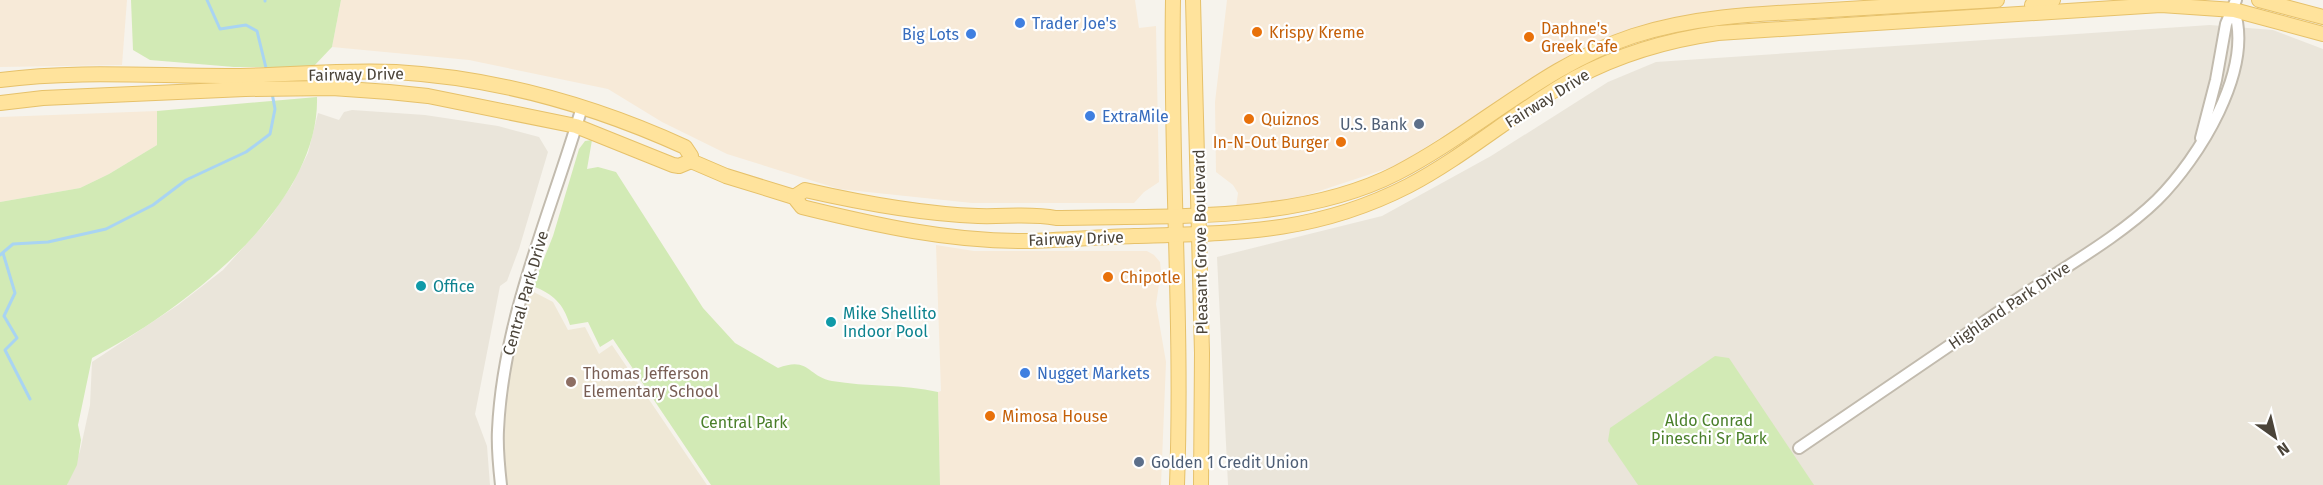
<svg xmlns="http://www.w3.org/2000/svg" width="2323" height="485" font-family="'Fira Sans',sans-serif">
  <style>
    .residential { fill: #eae5da }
    .commercial { fill: #f7ead8 }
    .education { fill: #efe8d6 }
    .green { fill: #d2eab5 }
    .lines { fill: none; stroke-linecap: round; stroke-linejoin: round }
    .stream { stroke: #a9d4f2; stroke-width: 3 }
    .minor-casing { stroke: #c2bbae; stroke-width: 14 }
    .major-casing { stroke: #e6c16a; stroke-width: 16 }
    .minor { stroke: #fff; stroke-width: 10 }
    .major { stroke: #ffe39c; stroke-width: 14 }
    .shop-dot { fill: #3f7fe0; stroke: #fff; stroke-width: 2 }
    .food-dot { fill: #e8710a; stroke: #fff; stroke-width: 2 }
    .service-dot { fill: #5c6f8a; stroke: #fff; stroke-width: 2 }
    .culture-dot { fill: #0f9aa8; stroke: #fff; stroke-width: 2 }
    .education-dot { fill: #8d6e63; stroke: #fff; stroke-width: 2 }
    .labels { text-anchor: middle; stroke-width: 4.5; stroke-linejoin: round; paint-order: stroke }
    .shop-label { font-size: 16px; fill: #366cbe; stroke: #fff; text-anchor: start }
    .food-label { font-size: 16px; fill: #c56008; stroke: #fff; text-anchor: start }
    .street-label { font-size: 16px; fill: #4b4439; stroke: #fff }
    .service-label { font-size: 16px; fill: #4e5e75; stroke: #fff; text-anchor: end }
    .culture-label { font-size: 16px; fill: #0d838f; stroke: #fff; text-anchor: start }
    .education-label { font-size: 16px; fill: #785e54; stroke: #fff; text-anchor: start }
    .park-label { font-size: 16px; fill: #4a7f2a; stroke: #fff }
  </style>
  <rect width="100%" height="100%" fill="#f6f3ec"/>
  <g class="residential">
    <polygon points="2210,25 2273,30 2323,49 2323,485 1228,485 1217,257 1382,216 1491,156 1608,82 1656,62"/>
    <polygon points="352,110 425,115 498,126 539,137 548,152 519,249 507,281 500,286 475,414 487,446 490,485 67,485 80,451 90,405 92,362 178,305 223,270 268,220 292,185 308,153 318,113 339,120 344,112"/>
  </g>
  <g class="commercial">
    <polygon points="0,0 127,0 122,65 0,67"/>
    <polygon points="341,0 1135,0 1139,28 1156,26 1159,182 1144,192 1134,203 972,203 839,189 727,154 662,122 608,89 469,60 332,47"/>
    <polygon points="1227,0 1842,0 1672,18 1579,49 1398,165 1292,200 1236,207 1238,193 1233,185 1216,172 1215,102"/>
    <polygon points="157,111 157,145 109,174 80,188 0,202 0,117"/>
    <polygon points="936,245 974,251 1147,251 1154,255 1160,262 1161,271 1156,304 1166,362 1161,485 940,485 938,392 941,391"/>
  </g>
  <polygon class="education" points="530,290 553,302 568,330 585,327 599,354 612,345 707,485 504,485 501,438 511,351"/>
  <g class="green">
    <polygon points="131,0 341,0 332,47 313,67 234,67 150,60 133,50"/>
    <path d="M317 97C320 208 180 312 92 358L78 425 81 440 77 465 67 485H0V202L80 188 109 174 157 145V111Z"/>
    <path d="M592 140 587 169 598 167 616 172 703 308 735 343 778 368C809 356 807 376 832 381 867 387 903 384 938 392L940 485H711L613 339 600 347 588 322 570 325C563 303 554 295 533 286L553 236 579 149 585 141Z"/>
    <polygon points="1715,356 1729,358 1814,485 1638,485 1608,441 1610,428"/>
  </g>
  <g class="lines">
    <g class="stream">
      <polyline points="207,0 220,29 246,25 257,31 267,72"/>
      <polyline points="265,1 265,0"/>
      <polyline points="3,253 15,293 4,316 17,338 5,350 30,399"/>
      <polyline points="0,255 13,244 48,242 106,229 153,205 186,180 246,152 270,134 275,109 272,93"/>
    </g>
    <g class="minor-casing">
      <g id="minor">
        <polyline points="2201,138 2216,80 2226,24 2236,0"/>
        <path d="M1799 448C1875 397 1951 344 2028 292 2070 264 2121 235 2157 200 2199 158 2254 70 2234 10"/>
        <path d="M501 485C499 467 497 448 498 430 503 318 551 213 582 107"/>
      </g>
    </g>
    <g class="major-casing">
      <g id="major">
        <path d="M1173 0C1170 162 1183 323 1177 485"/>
        <polyline points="1193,0 1202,353 1201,485"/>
        <polyline points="2259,0 2323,17"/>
        <polyline points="2032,5 2048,3 2053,0"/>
        <path d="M0 80C75 70 152 76 227 76 283 76 340 69 396 72 496 78 593 105 685 147L691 156V161"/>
        <polyline points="0,103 43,98 245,89 332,88 389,92 428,96 576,126 673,165 679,166 691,161"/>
        <path d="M691 161 726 176 794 197 802 207C875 225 951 242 1027 241 1063 240 1099 237 1134 236 1236 233 1314 234 1408 186 1467 155 1517 110 1575 78 1620 54 1668 40 1718 33L2161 5 2234 10 2323 34"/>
        <path d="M794 197 805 190C862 203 920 214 978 216 1005 217 1030 213 1056 218 1165 215 1298 224 1397 173 1478 131 1545 65 1633 36 1692 17 1752 14 1814 11 1875 7 1936 4 1997 0"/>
      </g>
    </g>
    <use href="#minor" class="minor"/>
    <use href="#major" class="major"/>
  </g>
  <g class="shop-dot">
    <circle cx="1020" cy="23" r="6"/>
    <circle cx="971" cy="34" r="6"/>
    <circle cx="1090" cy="116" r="6"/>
    <circle cx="1025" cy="373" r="6"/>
  </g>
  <g class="food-dot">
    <circle cx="1257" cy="32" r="6"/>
    <circle cx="1529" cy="37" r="6"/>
    <circle cx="1249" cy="119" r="6"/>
    <circle cx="1341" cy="142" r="6"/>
    <circle cx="1108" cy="277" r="6"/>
    <circle cx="990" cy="416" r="6"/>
  </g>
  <g class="service-dot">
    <circle cx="1419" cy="124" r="6"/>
    <circle cx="1139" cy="462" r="6"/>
  </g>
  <g class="culture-dot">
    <circle cx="421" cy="286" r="6"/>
    <circle cx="831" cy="322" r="6"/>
  </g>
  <circle class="education-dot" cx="571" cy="382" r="6"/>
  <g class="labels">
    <g class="shop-label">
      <text x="1032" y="29">Trader Joe's</text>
      <text x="959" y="40" text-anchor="end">Big Lots</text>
      <text x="1102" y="122">ExtraMile</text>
      <text x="1037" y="379">Nugget Markets</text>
    </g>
    <g class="food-label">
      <text x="1541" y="34">Daphne's<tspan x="1541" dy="18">Greek Cafe</tspan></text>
      <text x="1269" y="38">Krispy Kreme</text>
      <text x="1261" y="125">Quiznos</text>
      <text x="1329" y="148" text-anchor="end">In-N-Out Burger</text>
      <text x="1120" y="283">Chipotle</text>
      <text x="1002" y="422">Mimosa House</text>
    </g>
    <g class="street-label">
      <text transform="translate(356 74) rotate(-1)" y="6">Fairway Drive</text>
      <text transform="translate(1547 98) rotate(-32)" y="6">Fairway Drive</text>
      <text transform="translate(1076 238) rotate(-2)" y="6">Fairway Drive</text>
      <text transform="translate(1200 242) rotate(-91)" y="6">Pleasant Grove Boulevard</text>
      <text transform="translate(525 293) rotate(-74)" y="6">Central Park Drive</text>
      <text transform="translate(2009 305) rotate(-34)" y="6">Highland Park Drive</text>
    </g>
    <g class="service-label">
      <text x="1407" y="130">U.S. Bank</text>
      <text x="1151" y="468" text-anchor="start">Golden 1 Credit Union</text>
    </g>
    <g class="culture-label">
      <text x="433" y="292">Office</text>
      <text x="843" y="319">Mike Shellito<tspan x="843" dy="18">Indoor Pool</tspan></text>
    </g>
    <g class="education-label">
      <text x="583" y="379">Thomas Jefferson<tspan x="583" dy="18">Elementary School</tspan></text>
    </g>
    <g class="park-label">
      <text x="1709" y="426">Aldo Conrad<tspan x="1709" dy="18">Pineschi Sr Park</tspan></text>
      <text x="744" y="428">Central Park</text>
    </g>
  </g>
  <g transform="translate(2275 437) rotate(146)" stroke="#ffffff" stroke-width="4.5" paint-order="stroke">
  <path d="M0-4.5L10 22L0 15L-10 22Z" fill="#4b4439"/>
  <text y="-9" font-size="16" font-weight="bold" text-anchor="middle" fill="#4b4439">N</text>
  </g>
</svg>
